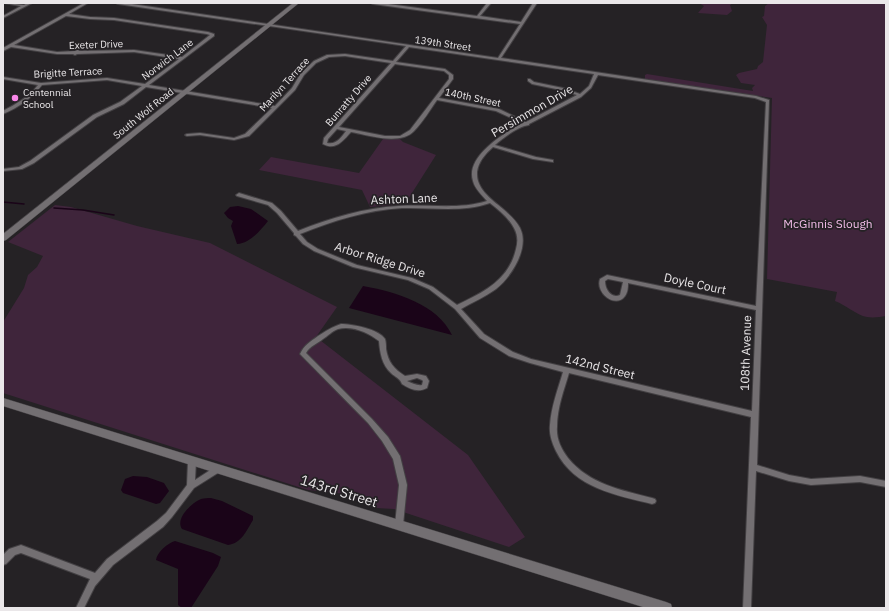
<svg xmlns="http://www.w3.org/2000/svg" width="889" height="611" font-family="'IBM Plex Sans',sans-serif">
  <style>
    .green { fill: #3f253b }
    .water { fill: #1a0418 }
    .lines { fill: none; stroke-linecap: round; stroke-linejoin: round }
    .stream { stroke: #1a0418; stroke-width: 1.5 }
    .minor-casing { stroke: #434043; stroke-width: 2 }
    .secondary-casing { stroke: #434043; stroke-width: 1 }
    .minor { fill: #736f72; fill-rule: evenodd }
    .secondary { fill: #736f72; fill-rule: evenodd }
    .poi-dot { fill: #f987e9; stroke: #252225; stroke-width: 1.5 }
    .labels { text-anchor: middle; stroke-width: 3.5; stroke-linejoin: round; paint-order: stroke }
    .far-street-label { font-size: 10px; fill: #eae7e9; stroke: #252225 }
    .far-poi-label { font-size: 10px; fill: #eae7e9; stroke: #252225; text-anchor: start }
    .street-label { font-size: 12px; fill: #eae7e9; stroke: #252225 }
    .park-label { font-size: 12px; fill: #f2bce8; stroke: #252225 }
    .near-street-label { font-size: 14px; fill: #eae7e9; stroke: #252225 }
  </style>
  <rect width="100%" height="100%" fill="#252225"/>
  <g class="green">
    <polygon points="699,3 733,3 730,5 732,11 727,15 698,13 704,6"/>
    <path d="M769 3H886V316C880 317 873 318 867 317 856 315 846 305 835 301L837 292 767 279 772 98 645 79V75L647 74 753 91 752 88 755 85 741 83 736 75 739 73 757 69 758 66 763 62 767 25 762 17 764 16 765 6Z"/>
    <polygon points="383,139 400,139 403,142 436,155 405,204 370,207 362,190 259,170 271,157 359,173"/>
    <polygon points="55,205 71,207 137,226 210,243 337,307 316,337 468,455 525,537 509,547 394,509 376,508 338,493 308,490 3,393 3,322 24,288 28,275 37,267 43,256 8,242"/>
  </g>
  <g class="water">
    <path d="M238 206 251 209 268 221C260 231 250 243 237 244L231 226 233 221 228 218 224 213 230 207Z"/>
    <path d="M363 286C396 292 437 304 452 335L349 308Z"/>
    <polygon points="133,476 147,477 164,483 169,491 160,503 156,504 123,493 121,490 125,479"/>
    <path d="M211 498 222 501 253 516V520C246 531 242 543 228 545L182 529C175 519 191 503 201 499 204 498 208 498 211 498Z"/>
    <path d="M175 541 213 553 221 557 218 566 191 608H182L178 605V569L156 560C157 552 168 543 175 541Z"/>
  </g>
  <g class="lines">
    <g class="stream">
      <polyline points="3,202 24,204"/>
      <polyline points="54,208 83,210 114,215"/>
    </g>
    <g class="minor-casing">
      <g id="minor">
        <polygon points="4,3 24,5 27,3 32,3 3,18 3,16 21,6"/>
        <path d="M84 3H88L69 14 90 17 114 18 208 32 214 34V36L149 85 275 106 292 88 301 73 314 61 327 55 345 54 393 61 406 46 118 4 116 3H125L498 58 520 24 373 4 371 3H381L477 16 487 3H491L480 16 521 22 533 3H537L501 58 756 96 769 100 757 465 789 475 811 479 860 476 886 481V487L860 482 811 485 789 481 756 471 751 608H743L751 417 569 373C564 390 557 408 557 427 556 438 561 449 568 458 589 484 621 490 652 498L655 499 656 501 655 503 652 504C616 495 574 488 556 451 552 443 549 434 550 425 551 407 558 389 563 372L530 363 509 356 480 338 455 309 429 289 408 280 353 267 314 251 303 244 296 236 294 235V233L277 213 268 205 237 196 236 195 239 193 272 203 281 211 298 231C330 218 364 208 399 206 429 204 458 210 487 201 482 195 475 189 473 181 465 156 505 133 522 123L496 111 437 100C430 110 423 122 414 131 400 146 368 135 351 132 343 141 335 151 323 144L324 138 391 63 345 56 329 57 316 63 304 75 295 90 249 136 234 140 200 135 187 136 185 135 187 134 200 133 234 138 245 134 272 108 146 87 124 104 97 117 34 163 22 169 3 171V169L19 167 30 161 93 115 120 102 142 86 107 80 42 85C32 98 18 108 3 114V111C16 104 29 97 38 85L3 79V77L41 83 107 78 145 84 179 59 134 52 77 54 75 55 73 54H57L11 47 3 51V48ZM66 16 90 19 114 20 207 34 210 35 182 57 134 50 79 51 83 44 81 43H80L75 51 57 52 14 45ZM409 47 594 74 589 86 580 94 563 88 534 82 530 79H528V81L532 84 561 90 577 95 526 122 499 109 439 98 453 79V75L445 69 396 62ZM395 64 444 71 449 75V79L410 130 400 136H385L339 127ZM598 75 755 98 766 102 756 306 607 275 600 279C595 293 616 309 625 296 628 292 628 287 628 283L756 310 752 411 531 359 513 352 484 334 461 309C473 302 485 297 496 289 511 277 530 248 520 228 510 209 484 200 478 181 477 178 477 175 477 172 478 162 486 153 493 147L533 159 553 162V160L536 157 495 145C503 138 519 126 529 125V124L581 97 591 88ZM337 129 346 131C341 138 336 145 327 143L328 139ZM490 203C499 210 509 218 514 228 518 235 518 242 516 249 509 280 484 292 457 305L433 287 412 278 357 265 318 249 307 242 300 234C333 221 366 210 402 208 432 207 461 213 490 203ZM608 279 623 282 620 295C611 299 605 289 605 281Z"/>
        <path d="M341 324C351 324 379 329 385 339 386 342 386 346 386 349 388 362 394 369 405 376L417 374 426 376 429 381 427 388C418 393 410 389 402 384 400 378 395 377 391 373 382 365 380 353 379 341 369 333 352 325 338 329 332 331 328 336 323 339 317 344 310 346 306 353L372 419 388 437 400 456 407 485 403 525 402 528 399 529 396 528 395 525 399 485 393 459 382 441 368 423 300 354C304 345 310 342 318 336 326 331 332 327 341 324ZM417 378 422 380 423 381 422 385C417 386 412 383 407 381Z"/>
        <polygon points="192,458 195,459 196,461 195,480 215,467 218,466 221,467 222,469 221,471 194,488 172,517 163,527 113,565 95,586 84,608 76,608 90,579 21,553 15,555 6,564 3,565 3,555 9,549 21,545 95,573 107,559 157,521 166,513 187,485 188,461 189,459"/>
      </g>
    </g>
    <g class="secondary-casing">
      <g id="secondary">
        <polygon points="293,3 299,3 6,240 3,241 3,234"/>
        <polygon points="3,398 666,602 671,604 672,608 646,608 3,406"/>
      </g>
    </g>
    <use href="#minor" class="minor"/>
    <use href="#secondary" class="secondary"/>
  </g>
  <circle class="poi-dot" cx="15" cy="98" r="4"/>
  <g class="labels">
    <g class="far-street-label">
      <text transform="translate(443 43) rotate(8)" y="4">139th Street</text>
      <text transform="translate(96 44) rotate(-2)" y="4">Exeter Drive</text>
      <text transform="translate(167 59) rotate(-37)" y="4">Norwich Lane</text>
      <text transform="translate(68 72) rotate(-3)" y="4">Brigitte Terrace</text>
      <text transform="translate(284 84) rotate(-48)" y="4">Marilyn Terrace</text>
      <text transform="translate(473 97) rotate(12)" y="4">140th Street</text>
      <text transform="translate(348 100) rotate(-49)" y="4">Bunratty Drive</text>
      <text transform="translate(143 113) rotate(-39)" y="4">South Wolf Road</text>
    </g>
    <g class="far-poi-label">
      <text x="23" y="96">Centennial<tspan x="23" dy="12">School</tspan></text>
    </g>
    <g class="street-label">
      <text transform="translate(532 111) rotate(-30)" y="4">Persimmon Drive</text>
      <text transform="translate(404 199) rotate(-2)" y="4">Ashton Lane</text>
      <text transform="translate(380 260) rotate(17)" y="4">Arbor Ridge Drive</text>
      <text transform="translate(695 284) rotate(12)" y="4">Doyle Court</text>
      <text transform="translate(746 353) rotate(-88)" y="4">108th Avenue</text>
      <text transform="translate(600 367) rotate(14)" y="4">142nd Street</text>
    </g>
    <g class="park-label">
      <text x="828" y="228">McGinnis Slough</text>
    </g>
    <g class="near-street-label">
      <text transform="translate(339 491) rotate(17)" y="5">143rd Street</text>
    </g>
  </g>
  <rect width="889" height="611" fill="none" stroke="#eae7e9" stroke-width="8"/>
</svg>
